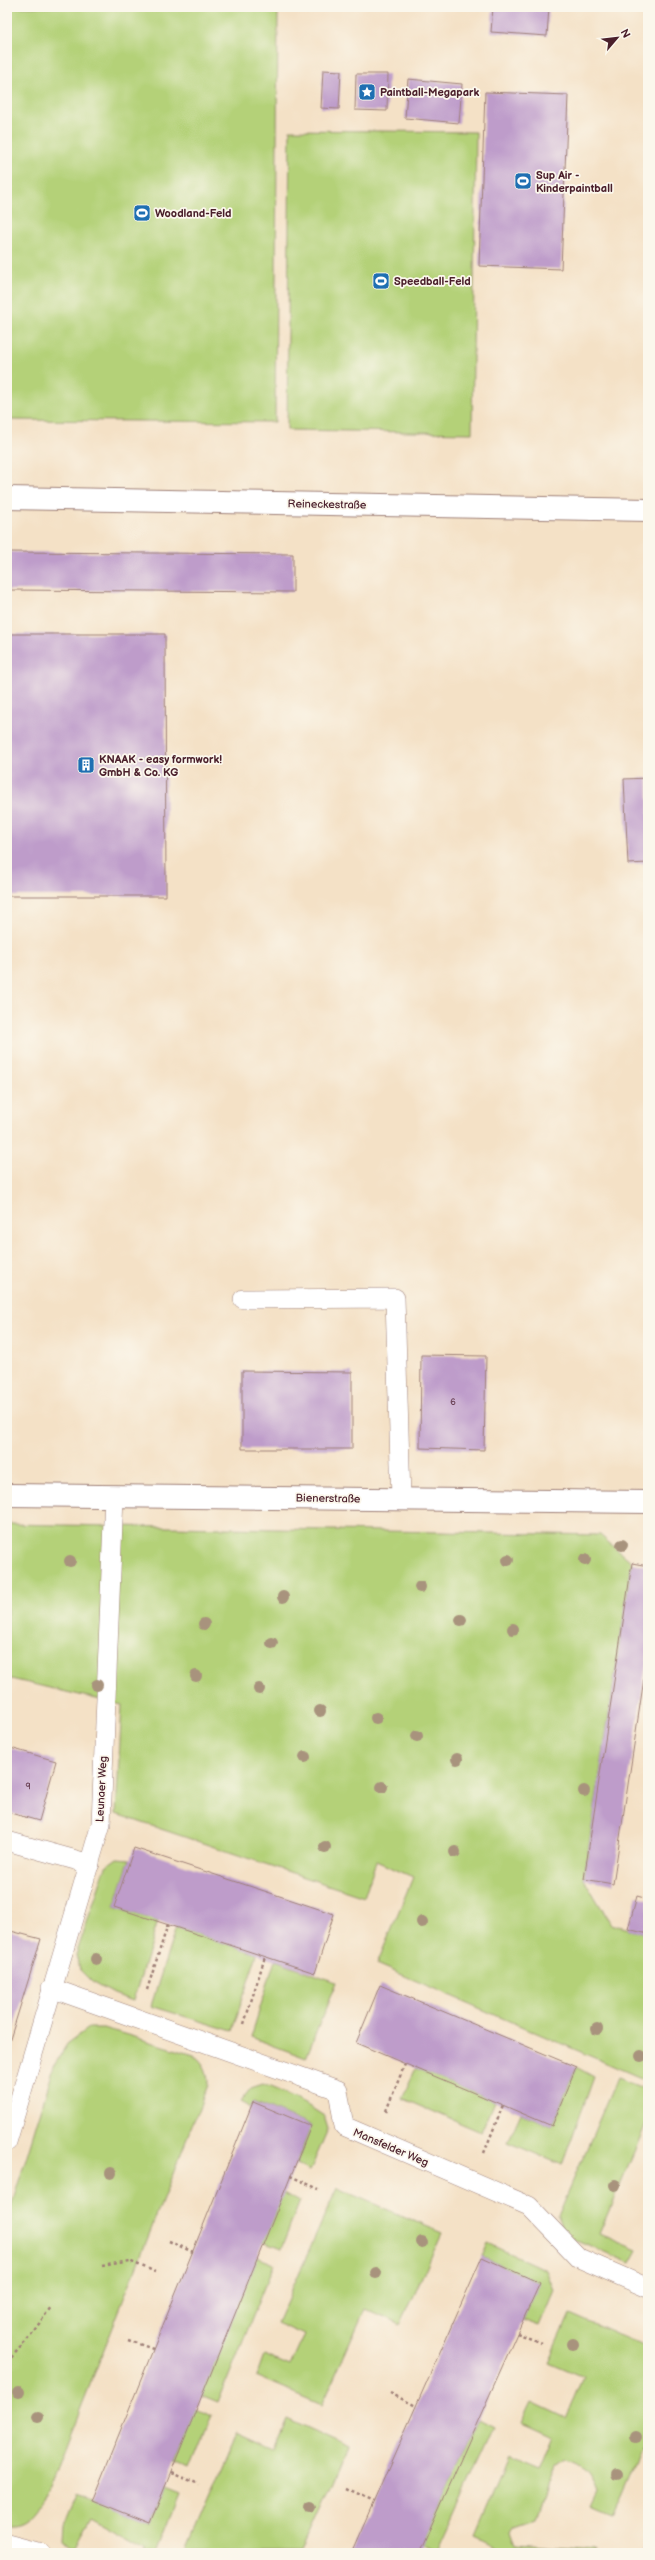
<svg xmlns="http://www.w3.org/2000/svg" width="655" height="2560" font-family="'Balsamiq Sans',sans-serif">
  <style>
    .green { fill: #b4d178; stroke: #7f7852 }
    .building { fill: #be9cca }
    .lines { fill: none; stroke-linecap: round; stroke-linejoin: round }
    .service-casing { stroke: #9f8078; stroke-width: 20 }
    .minor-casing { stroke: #9f8078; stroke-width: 24 }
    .path { stroke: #9f8078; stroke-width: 2.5; stroke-dasharray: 3 3; stroke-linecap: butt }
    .service { stroke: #fff; stroke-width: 19 }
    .minor { stroke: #fff; stroke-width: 22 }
    .tree { fill: #a8937d }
    .labels { text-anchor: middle; stroke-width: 3.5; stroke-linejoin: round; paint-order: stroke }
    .number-label { font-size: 9px; fill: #673e53 }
    .poi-label { font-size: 11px; font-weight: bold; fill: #4a1f2b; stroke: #fbf7ec; text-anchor: start }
    .street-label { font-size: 11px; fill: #4a1f2b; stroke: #fbf7ec }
  </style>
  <rect width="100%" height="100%" fill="#fbf7ec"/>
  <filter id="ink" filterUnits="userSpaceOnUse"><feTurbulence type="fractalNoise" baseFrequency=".025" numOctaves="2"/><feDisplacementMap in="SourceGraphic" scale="8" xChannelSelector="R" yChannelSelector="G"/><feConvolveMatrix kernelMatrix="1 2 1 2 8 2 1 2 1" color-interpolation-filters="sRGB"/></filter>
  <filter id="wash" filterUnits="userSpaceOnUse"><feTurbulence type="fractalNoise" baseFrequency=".012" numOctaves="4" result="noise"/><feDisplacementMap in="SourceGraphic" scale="16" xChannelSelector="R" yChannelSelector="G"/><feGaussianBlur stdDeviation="0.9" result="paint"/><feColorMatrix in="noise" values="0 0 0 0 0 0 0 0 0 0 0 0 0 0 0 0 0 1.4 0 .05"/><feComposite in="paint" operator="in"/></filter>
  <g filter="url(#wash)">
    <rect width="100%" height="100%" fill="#f4e1c6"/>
    <g class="green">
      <polygon points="7,7 278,7 275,422 7,420"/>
      <polygon points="290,130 476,132 472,433 287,430"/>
      <polygon points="7,1524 600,1535 632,1563 584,1879 611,1924 648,1934 648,2081 377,1964 413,1877 376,1861 364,1897 116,1814 122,1705 7,1678"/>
      <polygon points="117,1858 130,1859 114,1907 158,1921 133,2001 114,1994 92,1982 80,1970 76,1955 106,1866"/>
      <polygon points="176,1927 257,1954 232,2031 151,2006"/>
      <polygon points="275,1960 336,1982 306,2058 251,2037"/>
      <path d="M89 2028H104L194 2055C205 2064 208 2072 208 2085L45 2499C35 2514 27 2527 7 2525V2220L55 2064 67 2044Z"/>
      <polygon points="576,2067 594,2077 562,2165 508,2142 521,2113 552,2126"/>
      <polygon points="416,2068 494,2101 481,2132 402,2098"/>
      <polygon points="617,2078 648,2090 648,2119 599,2234 637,2250 630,2263 565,2235 558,2216"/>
      <polygon points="263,2084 296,2098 324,2116 328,2129 310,2171 296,2164 311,2126 254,2102 251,2108 240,2102 251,2088"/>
      <polygon points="337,2188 442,2233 400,2325 365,2309 322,2405 256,2377 264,2355 290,2366 304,2335 277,2323"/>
      <polygon points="283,2193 300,2201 281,2249 263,2242"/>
      <polygon points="488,2243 546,2270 554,2290 539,2326 523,2320 539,2283 482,2257"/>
      <polygon points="257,2257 274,2264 218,2403 201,2396"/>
      <path d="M570 2314 648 2348V2432L612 2515 591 2506 598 2491C592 2475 584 2464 567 2461L553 2468 535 2519 515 2526 512 2531 517 2544 596 2550 595 2553H513L475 2535 508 2458 539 2471 553 2437 522 2423 532 2402 566 2418 584 2377 549 2362Z"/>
      <polygon points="196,2408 212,2415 190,2470 175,2463"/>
      <polygon points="287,2419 347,2447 300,2553 185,2553 237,2431 274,2448"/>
      <polygon points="479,2420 494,2428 437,2553 421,2547"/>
      <polygon points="164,2489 179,2495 156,2553 144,2553 145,2549 91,2519 74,2549 63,2539 64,2524 77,2494 150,2524"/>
    </g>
    <g id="blocks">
      <g class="building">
        <polygon points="493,7 549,7 547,36 491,32"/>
        <polygon points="323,70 341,71 339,109 321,108"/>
        <polygon points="356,74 388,74 387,111 355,110"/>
        <polygon points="408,79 462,84 459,123 405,118"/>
        <polygon points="485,92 568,95 561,269 479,266"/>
        <polygon points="7,552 293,554 293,592 7,590"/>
        <polygon points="7,634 165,634 166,896 7,896"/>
        <polygon points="648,778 648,863 628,864 624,779"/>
        <polygon points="421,1355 486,1356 484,1450 420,1448"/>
        <polygon points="242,1371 352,1372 352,1449 242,1449"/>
        <polygon points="632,1563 648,1566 648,1652 613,1884 584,1879"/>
        <polygon points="7,1747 56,1761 39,1821 7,1812"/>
        <polygon points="134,1848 334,1914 315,1973 114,1907"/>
        <polygon points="637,1896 648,1899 648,1934 628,1929"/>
        <polygon points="7,1930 41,1939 7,2049"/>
        <polygon points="380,1985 576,2067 552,2126 356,2043"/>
        <polygon points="253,2102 311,2126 150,2524 92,2501"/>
        <polygon points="482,2257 540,2283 523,2320 419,2553 351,2553"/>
        <polygon points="648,2541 648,2553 642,2553"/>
      </g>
    </g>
  </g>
  <g filter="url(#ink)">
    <use href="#blocks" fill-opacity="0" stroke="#9f8078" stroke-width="1"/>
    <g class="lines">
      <g class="service-casing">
        <g id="service">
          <polyline points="243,1299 395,1298 401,1499"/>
          <polyline points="7,1841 90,1864"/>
          <polyline points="51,1988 338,2090 344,2126 529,2206 579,2258 648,2288"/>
          <polyline points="7,2142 101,1824 114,1496"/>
          <polyline points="7,2544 41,2553"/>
        </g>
      </g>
      <g class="minor-casing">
        <g id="minor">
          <polyline points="7,498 648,510"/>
          <polyline points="7,1495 648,1502"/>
        </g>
      </g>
      <g class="path">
        <polyline points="147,1990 168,1924"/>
        <polyline points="244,2024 265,1957"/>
        <polyline points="386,2111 405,2064"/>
        <polyline points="484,2153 503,2105"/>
        <polyline points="290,2176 319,2189"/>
        <polyline points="169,2241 193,2252"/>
        <polyline points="102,2266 129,2261 156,2272"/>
        <polyline points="517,2333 541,2343"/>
        <polyline points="128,2340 153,2349"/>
        <polyline points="7,2362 28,2339 51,2307"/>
        <polyline points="390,2393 416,2406"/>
        <polyline points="171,2473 199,2484"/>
        <polyline points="346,2489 374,2502"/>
      </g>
      <use href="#service" class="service"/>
      <use href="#minor" class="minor"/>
    </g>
    <g class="tree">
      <circle cx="622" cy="1545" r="6"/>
      <circle cx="508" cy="1560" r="6"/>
      <circle cx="585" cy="1560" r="6"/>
      <circle cx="70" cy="1561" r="6"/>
      <circle cx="420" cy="1587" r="6"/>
      <circle cx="283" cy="1597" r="6"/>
      <circle cx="461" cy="1620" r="6"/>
      <circle cx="204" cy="1624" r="6"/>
      <circle cx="513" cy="1629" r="6"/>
      <circle cx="272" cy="1643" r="6"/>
      <circle cx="196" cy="1676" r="6"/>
      <circle cx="97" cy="1685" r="6"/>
      <circle cx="259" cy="1689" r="6"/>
      <circle cx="320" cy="1711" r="6"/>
      <circle cx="376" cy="1718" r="6"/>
      <circle cx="417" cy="1736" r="6"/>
      <circle cx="305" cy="1757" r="6"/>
      <circle cx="457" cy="1759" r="6"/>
      <circle cx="382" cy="1787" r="6"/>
      <circle cx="584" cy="1791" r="6"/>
      <circle cx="325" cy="1847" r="6"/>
      <circle cx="455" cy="1852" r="6"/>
      <circle cx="422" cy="1922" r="6"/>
      <circle cx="96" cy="1959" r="6"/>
      <circle cx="597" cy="2029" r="6"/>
      <circle cx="641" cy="2056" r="6"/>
      <circle cx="111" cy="2173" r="6"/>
      <circle cx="615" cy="2185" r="6"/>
      <circle cx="422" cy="2242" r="6"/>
      <circle cx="376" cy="2273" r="6"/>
      <circle cx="573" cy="2344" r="6"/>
      <circle cx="19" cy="2392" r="6"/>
      <circle cx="38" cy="2417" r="6"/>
      <circle cx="636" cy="2437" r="6"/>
      <circle cx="617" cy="2475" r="6"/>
      <circle cx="309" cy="2508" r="6"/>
    </g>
  </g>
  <defs>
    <g id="sight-square" transform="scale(0.9)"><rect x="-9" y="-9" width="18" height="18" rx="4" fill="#1f6fb2" stroke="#fbf7ec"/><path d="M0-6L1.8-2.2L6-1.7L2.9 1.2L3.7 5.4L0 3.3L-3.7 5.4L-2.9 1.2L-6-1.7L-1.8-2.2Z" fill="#fff"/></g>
    <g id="stadium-square" transform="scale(0.9)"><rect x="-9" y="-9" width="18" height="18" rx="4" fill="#1f6fb2" stroke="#fbf7ec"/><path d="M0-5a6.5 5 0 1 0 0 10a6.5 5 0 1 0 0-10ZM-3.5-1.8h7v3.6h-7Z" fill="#fff"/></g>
    <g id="building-square" transform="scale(0.9)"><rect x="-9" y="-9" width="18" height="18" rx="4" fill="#1f6fb2" stroke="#fbf7ec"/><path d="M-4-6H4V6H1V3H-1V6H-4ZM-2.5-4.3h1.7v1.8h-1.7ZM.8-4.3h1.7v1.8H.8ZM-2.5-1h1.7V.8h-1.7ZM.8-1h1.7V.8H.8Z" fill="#fff"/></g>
  </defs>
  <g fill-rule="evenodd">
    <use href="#sight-square" x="367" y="92"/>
    <use href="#stadium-square" x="523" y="181"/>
    <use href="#stadium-square" x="142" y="213"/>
    <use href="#stadium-square" x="381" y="281"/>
    <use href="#building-square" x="86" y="765"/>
  </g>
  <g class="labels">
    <g class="number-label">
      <text x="453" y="1405">6</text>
      <text x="28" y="1789">9</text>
    </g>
    <g class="poi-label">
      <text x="380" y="96">Paintball-Megapark</text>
      <text x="536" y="179">Sup Air -<tspan x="536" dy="13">Kinderpaintball</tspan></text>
      <text x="155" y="217">Woodland-Feld</text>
      <text x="394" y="285">Speedball-Feld</text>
      <text x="99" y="763">KNAAK - easy formwork!<tspan x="99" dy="13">GmbH &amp; Co. KG</tspan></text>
    </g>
    <g class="street-label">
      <text transform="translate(327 504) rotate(1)" y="4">Reineckestraße</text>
      <text transform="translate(328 1498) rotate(1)" y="4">Bienerstraße</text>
      <text transform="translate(101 1789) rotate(-87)" y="4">Leunaer Weg</text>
      <text transform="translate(391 2147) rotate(23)" y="4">Mansfelder Weg</text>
    </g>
  </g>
  <rect width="655" height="2560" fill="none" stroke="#fbf7ec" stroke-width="24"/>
  <g transform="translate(617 38) rotate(62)" stroke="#fbf7ec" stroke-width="3" paint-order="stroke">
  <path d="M0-3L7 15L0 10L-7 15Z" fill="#4a1f2b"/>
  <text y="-6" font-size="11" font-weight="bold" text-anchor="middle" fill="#4a1f2b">N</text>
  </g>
</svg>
